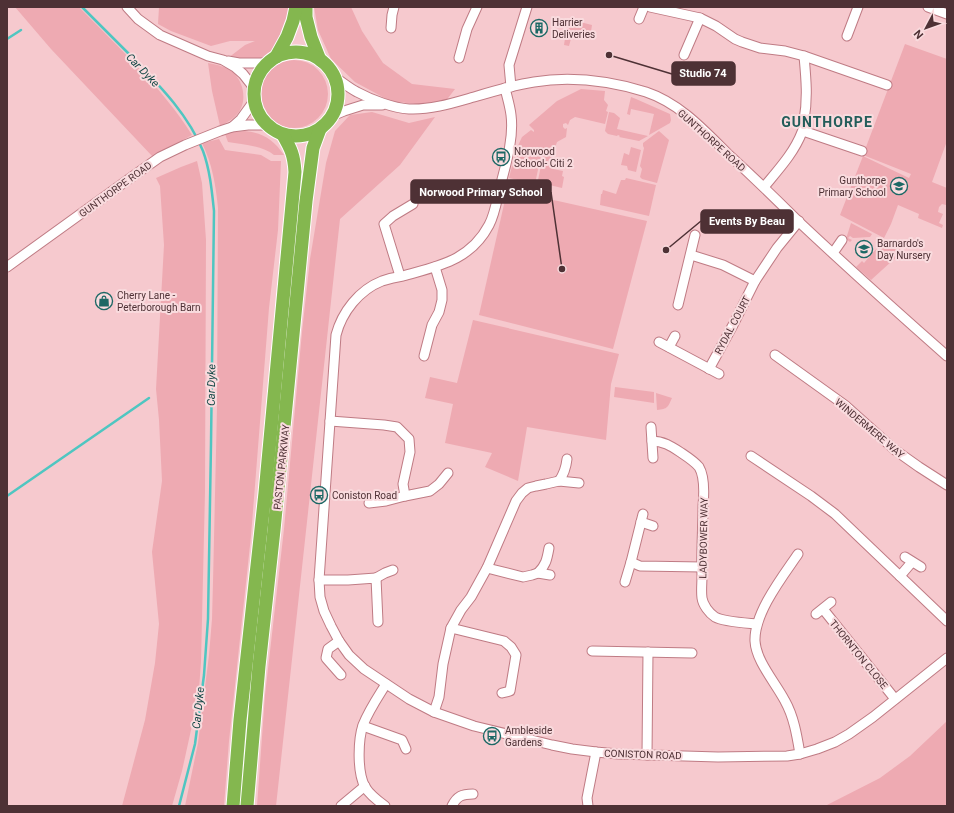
<svg xmlns="http://www.w3.org/2000/svg" width="954" height="813" font-family="Roboto,sans-serif">
  <style>
    .green { fill: #eeaab2 }
    .lines { fill: none; stroke-linecap: round; stroke-linejoin: round }
    .stream { stroke: #4fc6c1; stroke-width: 2.5 }
    .minor-casing { stroke: #bf7b84; stroke-width: 11 }
    .highway-casing { stroke: #fff; stroke-width: 15 }
    .minor { stroke: #fff; stroke-width: 9 }
    .highway { stroke: #84b74f; stroke-width: 13 }
    .labels { text-anchor: middle; stroke-width: 4; stroke-linejoin: round; paint-order: stroke }
    .poi-label { font-size: 10px; fill: #4e3135; stroke: #f9dbde; text-anchor: start }
    .street-label { font-size: 10px; fill: #4e3135; stroke: #f9dbde }
    .water-label { font-size: 11px; font-style: italic; fill: #134846; stroke: #f9dbde }
    .district-label { font-size: 14px; font-weight: bold; letter-spacing: 1px; fill: #235d5a; stroke: #f9dbde }
    .leader { fill: none; stroke: #4e3135; stroke-width: 1.5 }
    .callout-dot { fill: #4e3135; stroke: #f9dbde; stroke-width: 1.5 }
    .callout { fill: #4e3135; stroke: #4e3135; stroke-width: 1.5 }
    .callout-label { font-size: 11px; text-anchor: middle; font-weight: bold; fill: #fff }
  </style>
  <rect width="100%" height="100%" fill="#f6c9ce"/>
  <g class="green">
    <path d="M15 7H79C118 47 162 87 192 135L153 157 51 49Z"/>
    <polygon points="159,7 292,7 291,14 274,53 266,60 228,58 245,45 255,41 230,41 211,46 171,31 158,24"/>
    <polygon points="314,7 351,7 362,31 383,63 412,84 455,89 445,102 415,104 390,101 355,82 331,59 318,30"/>
    <polygon points="568,19 592,25 590,38 572,35 569,46 564,45"/>
    <polygon points="905,44 947,59 947,141 932,182 947,188 947,203 946,205 942,204 939,207 938,212 943,214 939,223 943,225 942,228 918,218 919,214 898,205 891,224 884,238 840,215 863,156 909,178 911,174 863,155"/>
    <circle cx="294" cy="94" r="34"/>
    <path d="M208 63C215 64 222 66 229 69 235 73 240 80 242 87 247 106 238 118 220 126L212 91Z"/>
    <path d="M581 89 605 91 604 100 608 105 606 111 608 112 605 124 575 117 570 120 568 125 566 123 563 124V127L565 129 567 128 566 137 557 142 553 154 550 153V157L553 158 552 165 553 169 563 171 562 176 564 177 562 188 537 182 538 180 541 166C548 162 542 160 544 154L541 150V155L535 184 509 178 516 150 522 137 531 130 534 132V130L529 125 557 101Z"/>
    <polygon points="631,97 636,99 670,114 671,120 670,123 649,135 654,114 631,109 630,115 627,114"/>
    <polygon points="372,112 409,123 435,117 400,165 340,219 276,806 257,806 265,695 284,529 302,332 310,259 326,163 335,131 350,115"/>
    <polygon points="609,112 614,113 620,118 617,129 648,136 639,141 619,137 620,136 618,135 617,136 608,134 605,131"/>
    <path d="M245 131C263 133 273 139 284 155H274C263 146 242 144 228 142L225 134 232 132Z"/>
    <polygon points="659,131 669,140 657,183 642,179 640,177 642,169 640,166 644,148 643,146 643,143"/>
    <path d="M219 139 225 150 261 155 271 161H281L278 230 269 308 251 536 229 741 224 806H185L198 743 209 655 212 619 213 582 217 408 218 208C216 186 212 163 202 143Z"/>
    <polygon points="631,147 641,150 636,172 628,170 627,166 621,165 624,153 629,155"/>
    <polygon points="197,161 202,183 206,240 205,492 201,662 199,689 191,730 182,771 172,806 122,806 145,720 155,663 159,624 152,552 162,481 159,420 156,389 164,245 160,186 156,178 181,167"/>
    <polygon points="626,178 656,185 649,216 600,205 601,194 602,194 603,190 616,194 621,180 625,180"/>
    <polygon points="507,191 558,201 647,221 613,349 479,315"/>
    <polygon points="851,223 872,234 870,237 853,238 850,236 848,238 852,240 850,242 846,239"/>
    <polygon points="884,240 903,251 871,280 856,267 862,261 864,263"/>
    <polygon points="473,320 619,354 611,384 606,440 527,427 518,481 485,467 492,453 445,443 453,404 425,398 430,377 457,383"/>
    <polygon points="615,387 654,392 654,403 614,397"/>
    <path d="M656 393 672 398C668 407 668 409 657 410Z"/>
    <polygon points="947,721 947,806 825,806 880,778 910,756"/>
  </g>
  <g class="lines">
    <g class="stream">
      <path d="M82 7C99 24 115 40 132 57 159 85 188 114 203 151 210 170 212 192 214 211L211 444 208 619 204 675 195 744 179 806"/>
      <polyline points="7,39 21,30"/>
      <polyline points="7,496 149,398"/>
    </g>
    <g class="minor-casing">
      <g id="minor">
        <polyline points="127,7 138,19 160,35 208,56 223,60 235,67 243,74 254,88"/>
        <polyline points="650,7 700,18 716,26 735,39 742,42 760,48 785,51 804,56 887,85"/>
        <polyline points="928,7 947,14"/>
        <polyline points="639,19 644,7"/>
        <polyline points="391,28 392,15 394,7"/>
        <polyline points="847,36 858,7"/>
        <polyline points="684,55 700,18"/>
        <polyline points="459,58 467,29 477,7"/>
        <polyline points="228,61 239,63 268,63"/>
        <path d="M333 76C341 81 349 88 357 92 372 100 393 108 409 109 431 110 453 103 474 97 494 91 514 85 534 82 571 76 610 81 646 92 679 103 703 129 727 153 751 175 775 198 798 221 847 267 897 312 947 356"/>
        <polyline points="511,87 509,65 527,7"/>
        <path d="M505 88C507 97 510 106 511 115 514 138 506 164 500 187 497 199 495 214 489 225 470 261 438 266 403 276 396 277 388 279 382 281 359 290 342 312 336 335L319 580 320 597 324 611 331 626 339 641 349 655 364 669 409 699 434 712 474 726 552 745 572 749 596 752 618 754 718 757 787 756 800 754 817 749 835 742 849 734 873 717 947 658"/>
        <polyline points="332,116 344,111 363,105 382,105"/>
        <polyline points="232,127 241,119 254,101"/>
        <polyline points="803,131 862,151"/>
        <path d="M764 187C778 170 794 153 802 132 804 129 804 124 804 120 808 98 806 78 804 56"/>
        <polyline points="833,253 842,240"/>
        <polyline points="691,255 723,265 755,281"/>
        <polyline points="7,267 129,179 160,157 185,145 220,131 232,127 248,125 267,125"/>
        <polyline points="400,276 384,224 393,216 413,204"/>
        <polyline points="678,305 695,235"/>
        <polyline points="659,342 719,374"/>
        <polyline points="669,347 675,336"/>
        <polyline points="775,355 846,406 895,450 919,467 947,485"/>
        <polyline points="424,356 432,325 439,312 442,300 442,290 435,267"/>
        <polyline points="709,369 733,325 755,281 777,248 799,221"/>
        <polyline points="330,421 384,425 397,427 409,439 410,452 403,484 405,496"/>
        <polyline points="651,427 653,458"/>
        <path d="M652 441C663 441 671 446 680 452 686 456 694 461 699 467 705 477 704 495 703 506 703 529 701 553 702 576 702 583 701 591 702 598 703 605 709 613 715 617 724 622 747 623 757 624"/>
        <polyline points="751,456 811,496 835,514 947,621"/>
        <path d="M559 481C564 474 566 468 567 459"/>
        <polyline points="369,503 386,501 405,496 430,491 439,484 448,473"/>
        <polyline points="641,522 653,526"/>
        <path d="M798 554C783 576 754 613 755 641 756 661 775 682 785 701 794 717 797 736 800 754"/>
        <polyline points="905,557 921,567"/>
        <polyline points="631,562 640,566 702,567"/>
        <polyline points="487,568 523,577 532,575 538,573 550,575"/>
        <path d="M538 573C546 565 547 559 549 548"/>
        <polyline points="900,576 912,562"/>
        <polyline points="376,578 385,573 393,570"/>
        <polyline points="319,580 348,580 376,578 378,622"/>
        <polyline points="625,582 631,562 643,514"/>
        <polyline points="823,609 895,699"/>
        <polyline points="816,614 831,602"/>
        <polyline points="451,628 504,641 511,647 516,655 510,691 502,693"/>
        <polyline points="339,641 328,649 326,658 341,675"/>
        <polyline points="592,651 692,653"/>
        <polyline points="434,712 439,697 443,664 451,628 461,610 471,597 487,568 516,501 522,493 528,488 536,486 546,484 559,481 579,483"/>
        <polyline points="363,726 402,740 406,749"/>
        <polyline points="647,755 648,652"/>
        <polyline points="341,806 365,786"/>
        <path d="M385 806C378 801 370 795 365 787 357 772 358 740 363 725 369 710 378 697 386 684"/>
        <path d="M452 806C457 796 462 794 473 794"/>
        <polyline points="588,806 587,798 596,752"/>
      </g>
    </g>
    <g class="highway-casing">
      <g id="highway">
        <polyline points="306,7 306,17 311,37 320,60"/>
        <circle cx="296" cy="94" r="42"/>
        <polyline points="276,57 287,37 293,21 296,7"/>
        <path d="M233 806 240 720 265 493 295 172C294 155 291 149 283 135"/>
        <polyline points="247,806 259,666 274,530 306,201 313,148 320,129"/>
      </g>
    </g>
    <use href="#minor" class="minor"/>
    <use href="#highway" class="highway"/>
  </g>
  <defs>
    <g id="building-ring" transform="scale(0.9)"><circle r="9.5" fill="#f9dbde" stroke="#1c6865" stroke-width="1.5"/><path d="M-4-6H4V6H1V3H-1V6H-4ZM-2.5-4.3h1.7v1.8h-1.7ZM.8-4.3h1.7v1.8H.8ZM-2.5-1h1.7V.8h-1.7ZM.8-1h1.7V.8H.8Z" fill="#1c6865"/></g>
    <g id="bus-ring" transform="scale(0.9)"><circle r="9.5" fill="#f9dbde" stroke="#1c6865" stroke-width="1.5"/><path d="M-5-6H5V4H4V6H2V4H-2V6H-4V4H-5ZM-3.5-4V0h7V-4ZM-3.5 1.2v1.5H-2V1.2ZM2 1.2v1.5H3.5V1.2Z" fill="#1c6865"/></g>
    <g id="school-ring" transform="scale(0.9)"><circle r="9.5" fill="#f9dbde" stroke="#1c6865" stroke-width="1.5"/><path d="M0-5L7-2L0 1L-7-2ZM-4 1L0 2.5L4 1V4Q0 6-4 4Z" fill="#1c6865"/></g>
    <g id="shop-ring" transform="scale(0.9)"><circle r="9.5" fill="#f9dbde" stroke="#1c6865" stroke-width="1.5"/><path d="M-5-2.5h2.3a2.7 3.5 0 0 1 5.4 0H5L5.5 6h-11ZM-1.5-2.5h3a1.5 2.3 0 0 0-3 0Z" fill="#1c6865"/></g>
  </defs>
  <g fill-rule="evenodd">
    <use href="#building-ring" x="539" y="28"/>
    <use href="#bus-ring" x="501" y="157"/>
    <use href="#school-ring" x="899" y="186"/>
    <use href="#school-ring" x="864" y="249"/>
    <use href="#shop-ring" x="104" y="301"/>
    <use href="#bus-ring" x="319" y="495"/>
    <use href="#bus-ring" x="492" y="736"/>
  </g>
  <g class="labels">
    <g class="poi-label">
      <text x="552" y="26">Harrier<tspan x="552" dy="12">Deliveries</tspan></text>
      <text x="514" y="155">Norwood<tspan x="514" dy="12">School- Citi 2</tspan></text>
      <text x="886" y="184" text-anchor="end">Gunthorpe<tspan x="886" dy="12">Primary School</tspan></text>
      <text x="877" y="247">Barnardo's<tspan x="877" dy="12">Day Nursery</tspan></text>
      <text x="117" y="299">Cherry Lane -<tspan x="117" dy="12">Peterborough Barn</tspan></text>
      <text x="332" y="499">Coniston Road</text>
      <text x="505" y="734">Ambleside<tspan x="505" dy="12">Gardens</tspan></text>
    </g>
    <g class="street-label">
      <text transform="translate(712 140) rotate(42)" y="4">GUNTHORPE ROAD</text>
      <text transform="translate(115 189) rotate(-36)" y="4">GUNTHORPE ROAD</text>
      <text transform="translate(732 325) rotate(-62)" y="4">RYDAL COURT</text>
      <text transform="translate(870 428) rotate(40)" y="4">WINDERMERE WAY</text>
      <text transform="translate(281 467) rotate(-84)" y="4">PASTON PARKWAY</text>
      <text transform="translate(703 538) rotate(-89)" y="4">LADYBOWER WAY</text>
      <text transform="translate(859 654) rotate(51)" y="4">THORNTON CLOSE</text>
      <text transform="translate(643 754) rotate(2)" y="4">CONISTON ROAD</text>
    </g>
    <g class="water-label">
      <text transform="translate(143 70) rotate(46)" y="4">Car Dyke</text>
      <text transform="translate(211 385) rotate(-89)" y="4">Car Dyke</text>
      <text transform="translate(198 708) rotate(-84)" y="4">Car Dyke</text>
    </g>
    <g class="district-label">
      <text x="827" y="127">GUNTHORPE</text>
    </g>
  </g>
  <path class="leader" d="M609 55L672 74M562 269L551 192M666 250L701 221"/>
  <g class="callout-dot">
    <circle cx="609" cy="55" r="4"/>
    <circle cx="562" cy="269" r="4"/>
    <circle cx="666" cy="250" r="4"/>
  </g>
  <g class="callout">
    <rect x="672" y="62" width="63" height="23" rx="4"/>
    <rect x="411" y="180" width="140" height="23" rx="4"/>
    <rect x="701" y="210" width="92" height="23" rx="4"/>
  </g>
  <g class="callout-label">
    <text x="703" y="77">Studio 74</text>
    <text x="481" y="196">Norwood Primary School</text>
    <text x="747" y="225">Events By Beau</text>
  </g>
  <rect width="954" height="813" fill="none" stroke="#4e3135" stroke-width="16"/>
  <g transform="translate(926 28) rotate(229)" stroke="#f9dbde" stroke-width="3" paint-order="stroke">
  <path d="M0-3L7 15L0 10L-7 15Z" fill="#4e3135"/>
  <text y="-6" font-size="11" font-weight="bold" text-anchor="middle" fill="#4e3135">N</text>
  </g>
</svg>
